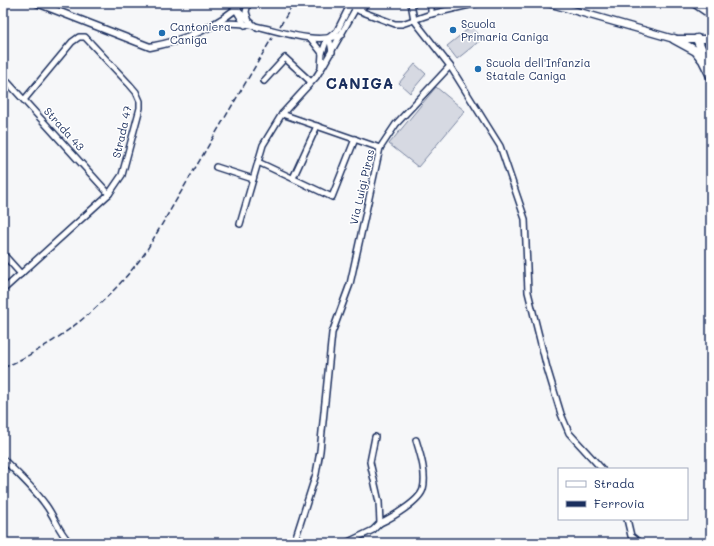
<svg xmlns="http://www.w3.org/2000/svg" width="714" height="546" font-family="Mali,sans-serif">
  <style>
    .green { fill: #d6d9e2; stroke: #7884a0 }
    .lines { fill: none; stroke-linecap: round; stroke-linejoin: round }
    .minor-casing { stroke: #1b2f5e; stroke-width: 8 }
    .tertiary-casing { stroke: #1b2f5e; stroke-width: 9 }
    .trunk-casing { stroke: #1b2f5e; stroke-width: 11 }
    .minor { stroke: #fff; stroke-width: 5 }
    .tertiary { stroke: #fff; stroke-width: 6 }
    .trunk { stroke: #fff; stroke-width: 8 }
    .rail { stroke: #1b2f5e; stroke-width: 1.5; stroke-dasharray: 6 3; stroke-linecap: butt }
    .poi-dot { fill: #1f6fb2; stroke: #fff; stroke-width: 1.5 }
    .labels { text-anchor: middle; stroke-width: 3; stroke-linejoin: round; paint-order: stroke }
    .poi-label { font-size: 11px; fill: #1b2f5e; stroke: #fff; text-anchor: start }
    .street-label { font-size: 11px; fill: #1b2f5e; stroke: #fff }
    .district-label { font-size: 15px; font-weight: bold; letter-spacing: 1px; fill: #1b2f5e; stroke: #fff }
  </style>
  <rect width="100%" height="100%" fill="#f6f7f9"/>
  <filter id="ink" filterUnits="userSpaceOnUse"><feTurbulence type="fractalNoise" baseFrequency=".025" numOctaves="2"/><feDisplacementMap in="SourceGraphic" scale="8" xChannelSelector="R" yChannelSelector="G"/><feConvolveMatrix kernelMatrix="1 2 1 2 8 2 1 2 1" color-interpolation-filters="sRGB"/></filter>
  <g filter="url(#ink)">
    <g class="green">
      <polygon points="472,26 482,39 457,59 447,46"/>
      <polygon points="415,64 426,74 410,93 399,83"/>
      <polygon points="436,87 465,111 418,167 389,144"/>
    </g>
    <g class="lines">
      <g class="minor-casing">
        <g id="minor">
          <polyline points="248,3 246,12 248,18"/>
          <polyline points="347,3 360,11 395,24 402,24 431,14 478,3"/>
          <polyline points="411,3 414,20 450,66 500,146 525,219 528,292 547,368 561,414 569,433 602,469"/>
          <polyline points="431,3 431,14"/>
          <polyline points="236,9 257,28"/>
          <polyline points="236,10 245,25"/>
          <polyline points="360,11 366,3"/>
          <path d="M214 25C257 15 299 49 342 35"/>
          <polyline points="311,39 322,53 321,68"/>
          <polyline points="327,39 330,41 332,52"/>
          <polyline points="322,53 327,39 337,31 350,5"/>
          <polyline points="3,77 109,194"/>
          <polyline points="264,81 285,58 311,82"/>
          <polyline points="282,114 380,148"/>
          <polyline points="258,162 332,197 355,139"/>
          <polyline points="216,167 253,179"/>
          <polyline points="293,178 317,126"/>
          <polyline points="240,224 263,145 282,114 316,77 323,66 356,8"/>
          <polyline points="3,254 21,274"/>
          <polyline points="3,290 109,194 122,175 140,108 140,101 136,92 130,85 85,37 79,37 72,42 24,100"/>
          <path d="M3 459C17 473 33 487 45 504 55 517 58 531 70 543"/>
          <polyline points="627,519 631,536 640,543"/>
          <path d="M380 523C391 518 420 501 423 489 427 474 420 453 416 440"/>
          <polyline points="294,543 316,474 320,451 332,333 350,284 380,148 396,124 450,66"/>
          <polyline points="346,543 373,530 380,523 379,502 370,462 375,437"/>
        </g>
      </g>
      <g class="tertiary-casing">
        <g id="tertiary">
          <path d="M37 3 150 47C183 41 218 27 242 3"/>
          <polyline points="548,3 674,39 711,39"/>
        </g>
      </g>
      <g class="trunk-casing">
        <g id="trunk">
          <polyline points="695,3 711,14"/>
          <polyline points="706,3 711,7"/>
          <polyline points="674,39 696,51 703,60 711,76"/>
          <polyline points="697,39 705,57"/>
        </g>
      </g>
      <use href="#minor" class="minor"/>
      <use href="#tertiary" class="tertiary"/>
      <use href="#trunk" class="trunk"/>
      <g class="rail">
        <polyline points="280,26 294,3"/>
        <path d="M3 368C61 342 107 304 145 253L272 38"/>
      </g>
    </g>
  </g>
  <g class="poi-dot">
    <circle cx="453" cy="30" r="4"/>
    <circle cx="162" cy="33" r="4"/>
    <circle cx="478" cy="69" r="4"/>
  </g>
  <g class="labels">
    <g class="poi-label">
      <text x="461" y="28">Scuola<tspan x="461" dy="13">Primaria Caniga</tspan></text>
      <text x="170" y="31">Cantoniera<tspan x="170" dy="13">Caniga</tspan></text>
      <text x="486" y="67">Scuola dell'Infanzia<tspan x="486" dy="13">Statale Caniga</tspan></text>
    </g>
    <g class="street-label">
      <text transform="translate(64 129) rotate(48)" y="4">Strada 43</text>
      <text transform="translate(122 132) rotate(-77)" y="4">Strada 47</text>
      <text transform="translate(362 187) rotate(-77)" y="4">Via Luigi Piras</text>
    </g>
    <g class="district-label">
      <text x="360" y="89">CANIGA</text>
    </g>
  </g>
  <rect width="714" height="546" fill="none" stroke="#fff" stroke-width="16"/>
  <rect x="8" y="8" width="698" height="530" fill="none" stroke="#1b2f5e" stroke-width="1.5" filter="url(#ink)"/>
  <rect x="558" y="468" width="130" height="52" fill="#ffffff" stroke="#a4acbf"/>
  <rect x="566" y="481" width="20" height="6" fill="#ffffff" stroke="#a4acbf"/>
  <text x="594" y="488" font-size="12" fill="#1b2f5e">Strada</text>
  <rect x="566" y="501" width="20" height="6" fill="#1b2f5e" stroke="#a4acbf"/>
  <text x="594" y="508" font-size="12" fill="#1b2f5e">Ferrovia</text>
</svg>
